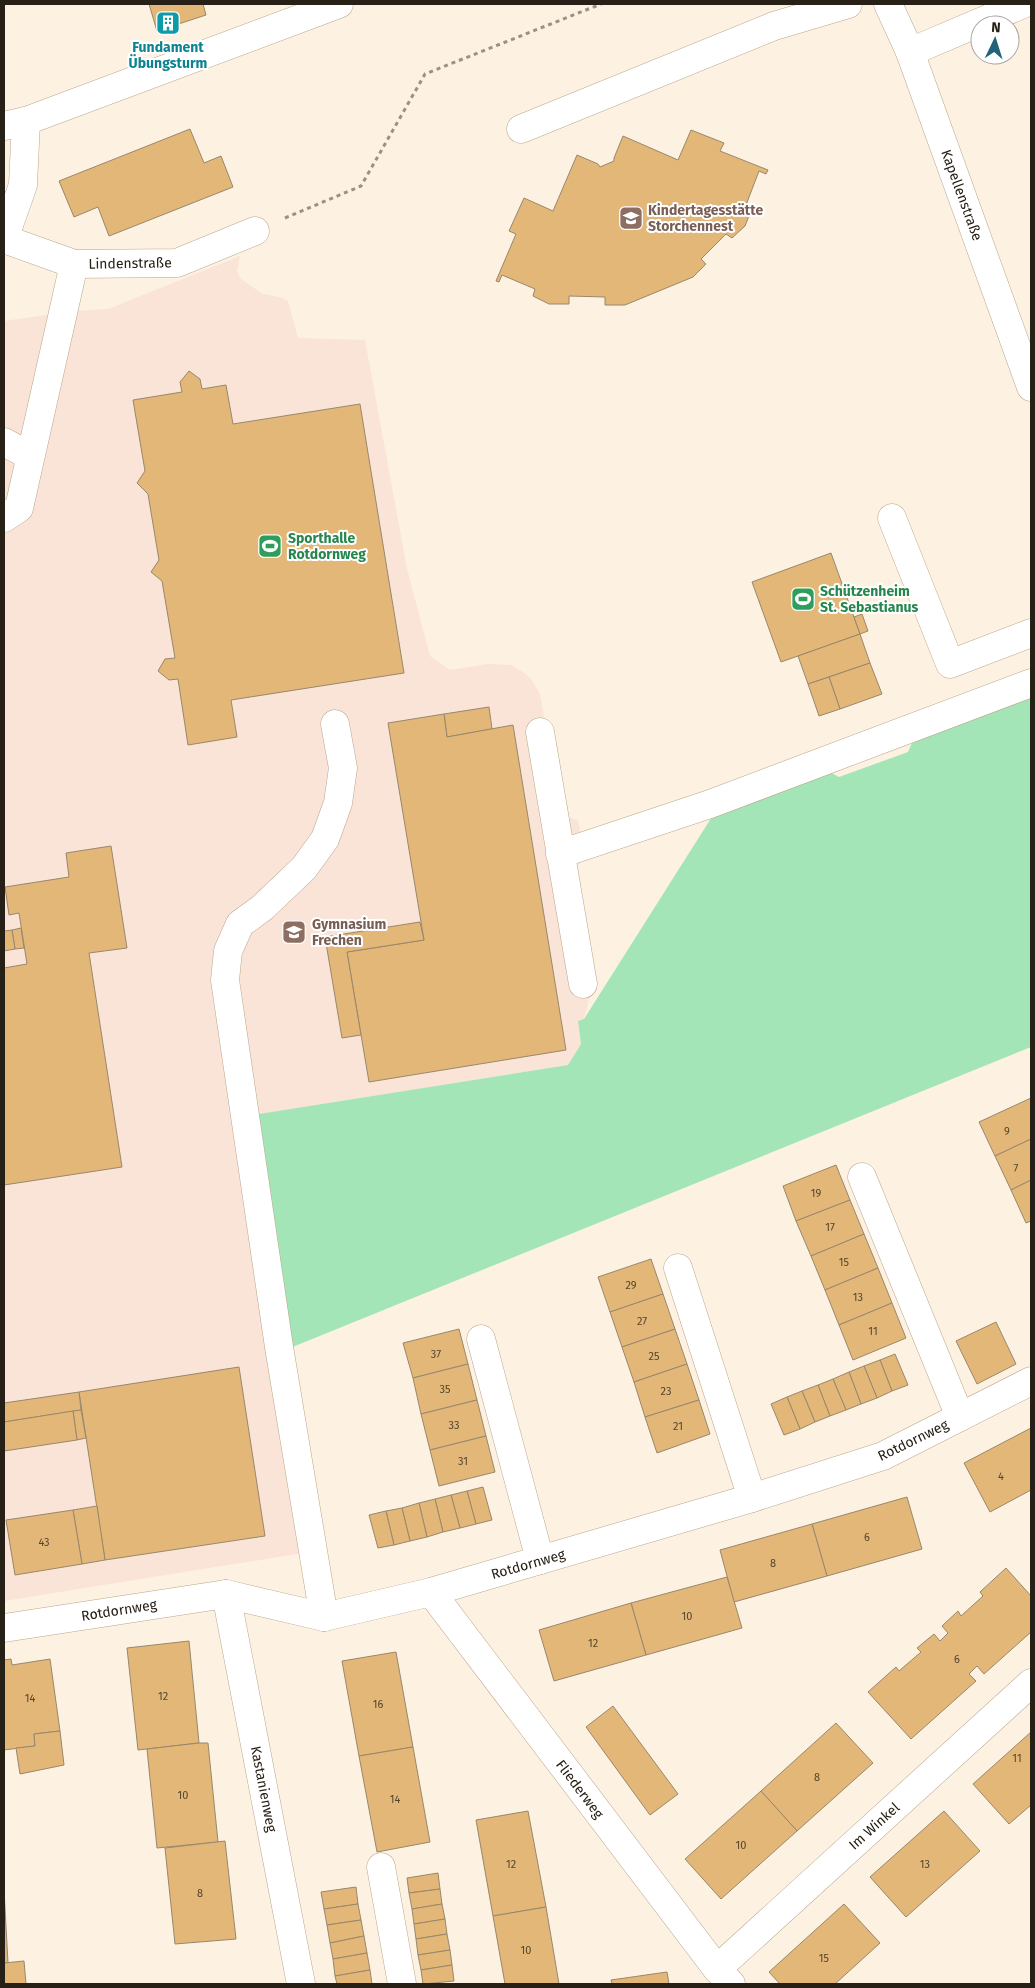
<svg xmlns="http://www.w3.org/2000/svg" width="1035" height="1988" font-family="'Fira Sans',sans-serif">
  <style>
    .education { fill: #fae4d7 }
    .green { fill: #a4e5b7 }
    .building { fill: #e2b778; stroke: #99876d }
    .lines { fill: none; stroke-linecap: round; stroke-linejoin: round }
    .minor-casing { stroke: #baa78d; stroke-width: 29 }
    .path { stroke: #9a9183; stroke-width: 3; stroke-dasharray: 4 4; stroke-linecap: butt }
    .minor { stroke: #fff; stroke-width: 28 }
    .labels { text-anchor: middle; stroke-width: 4; stroke-linejoin: round; paint-order: stroke }
    .number-label { font-size: 11px; fill: #56462e }
    .culture-label { font-size: 14px; font-weight: bold; fill: #0d838f; stroke: #fff }
    .street-label { font-size: 14px; fill: #272016; stroke: #fff }
    .education-label { font-size: 14px; font-weight: bold; fill: #785e54; stroke: #fff; text-anchor: start }
    .leisure-label { font-size: 14px; font-weight: bold; fill: #27864d; stroke: #fff; text-anchor: start }
  </style>
  <rect width="100%" height="100%" fill="#fdf1e1"/>
  <polygon class="education" points="240,256 237,271 241,279 261,293 282,298 288,301 298,338 365,340 407,569 430,656 450,670 488,664 511,665 523,672 531,679 540,694 560,809 564,816 578,820 586,858 576,867 592,987 584,1019 578,1022 581,1044 568,1065 252,1115 322,1550 4,1601 4,321 75,311 108,309"/>
  <polygon class="green" points="1031,695 1031,1047 290,1348 252,1115 568,1065 581,1044 578,1021 584,1019 715,812 826,770 839,777 908,752 915,736"/>
  <g class="building">
    <polygon points="149,4 203,4 206,15 157,31"/>
    <polygon points="190,129 204,163 221,156 233,187 109,236 98,207 74,217 59,181"/>
    <polygon points="691,130 724,143 720,151 768,170 766,174 759,171 746,205 752,208 745,226 732,238 726,234 701,259 706,264 693,277 625,305 605,305 605,297 569,296 569,304 549,304 533,296 535,289 502,275 499,282 496,281 516,234 509,231 524,198 553,211 577,155 598,164 600,167 614,161 614,158 623,136 678,160"/>
    <polygon points="189,371 200,379 202,389 226,385 233,424 360,404 404,673 231,700 237,737 188,745 178,679 169,680 158,671 165,659 175,658 162,581 151,572 159,560 148,494 137,483 145,471 133,400 182,392 180,382"/>
    <polygon points="831,553 860,634 781,662 752,582"/>
    <polygon points="862,614 868,631 860,634 854,617"/>
    <polygon points="860,634 870,663 808,684 798,656"/>
    <polygon points="870,663 882,694 840,709 829,677"/>
    <polygon points="829,677 840,709 819,716 808,684"/>
    <polygon points="489,707 492,729 447,737 444,714"/>
    <polygon points="444,714 447,737 513,725 566,1050 369,1082 347,952 424,940 388,723"/>
    <polygon points="111,846 127,948 89,953 122,1167 4,1185 4,968 27,964 19,913 9,915 5,887 69,877 66,853"/>
    <polygon points="420,922 424,940 347,952 361,1035 342,1038 325,937"/>
    <polygon points="21,928 24,948 15,949 12,930"/>
    <polygon points="12,930 15,949 4,951 4,931"/>
    <polygon points="1031,1098 1031,1139 995,1156 979,1122"/>
    <polygon points="1031,1139 1031,1180 1011,1190 995,1156"/>
    <polygon points="836,1165 850,1200 796,1221 783,1186"/>
    <polygon points="1031,1180 1031,1221 1026,1223 1011,1190"/>
    <polygon points="850,1200 864,1234 811,1256 796,1221"/>
    <polygon points="864,1234 878,1268 825,1290 811,1256"/>
    <polygon points="651,1259 663,1294 610,1312 598,1277"/>
    <polygon points="878,1268 892,1303 839,1325 825,1290"/>
    <polygon points="663,1294 675,1329 622,1347 610,1312"/>
    <polygon points="892,1303 906,1338 853,1360 839,1325"/>
    <polygon points="996,1322 1016,1364 977,1384 956,1341"/>
    <polygon points="459,1329 468,1364 413,1378 403,1343"/>
    <polygon points="675,1329 687,1364 634,1382 622,1347"/>
    <polygon points="895,1354 908,1385 892,1391 880,1360"/>
    <polygon points="880,1360 892,1391 877,1398 864,1366"/>
    <polygon points="468,1364 477,1400 421,1414 413,1378"/>
    <polygon points="687,1364 699,1400 645,1417 634,1382"/>
    <polygon points="864,1366 877,1398 861,1404 849,1372"/>
    <polygon points="239,1367 265,1536 105,1560 79,1392"/>
    <polygon points="849,1372 861,1404 846,1410 833,1379"/>
    <polygon points="833,1379 846,1410 830,1416 818,1385"/>
    <polygon points="818,1385 830,1416 815,1422 802,1391"/>
    <polygon points="802,1391 815,1422 800,1429 787,1397"/>
    <polygon points="79,1392 81,1410 4,1422 4,1403"/>
    <polygon points="787,1397 800,1429 784,1435 771,1404"/>
    <polygon points="477,1400 486,1436 430,1450 421,1414"/>
    <polygon points="699,1400 710,1434 657,1453 645,1417"/>
    <polygon points="81,1410 86,1438 77,1440 73,1411"/>
    <polygon points="73,1411 77,1440 4,1451 4,1422"/>
    <polygon points="1031,1428 1031,1490 990,1512 964,1463"/>
    <polygon points="486,1436 495,1472 439,1486 430,1450"/>
    <polygon points="483,1487 492,1520 476,1524 467,1491"/>
    <polygon points="467,1491 476,1524 460,1528 451,1495"/>
    <polygon points="451,1495 460,1528 443,1532 435,1499"/>
    <polygon points="907,1497 922,1549 827,1576 812,1524"/>
    <polygon points="435,1499 443,1532 427,1537 419,1503"/>
    <polygon points="419,1503 427,1537 410,1541 402,1508"/>
    <polygon points="97,1506 105,1560 82,1564 73,1510"/>
    <polygon points="402,1508 410,1541 394,1545 386,1511"/>
    <polygon points="73,1510 82,1564 15,1575 6,1520"/>
    <polygon points="386,1511 394,1545 378,1548 369,1515"/>
    <polygon points="812,1524 827,1576 734,1602 720,1550"/>
    <polygon points="1006,1568 1031,1596 1031,1632 984,1674 977,1666 969,1674 976,1681 911,1739 868,1692 896,1667 899,1671 921,1652 917,1648 934,1634 940,1641 948,1633 942,1626 958,1611 961,1616 983,1596 980,1592"/>
    <polygon points="727,1577 742,1628 646,1655 631,1603"/>
    <polygon points="631,1603 646,1655 554,1681 539,1630"/>
    <polygon points="189,1641 199,1743 138,1750 127,1648"/>
    <polygon points="396,1652 413,1747 359,1756 342,1661"/>
    <polygon points="11,1659 12,1665 50,1659 60,1731 34,1734 35,1746 4,1750 4,1660"/>
    <polygon points="613,1706 678,1794 650,1815 586,1727"/>
    <polygon points="836,1723 873,1763 797,1831 761,1791"/>
    <polygon points="60,1731 64,1765 20,1774 16,1748 35,1746 34,1734"/>
    <polygon points="1031,1732 1031,1805 1009,1824 973,1784"/>
    <polygon points="199,1743 208,1743 218,1842 157,1848 147,1749"/>
    <polygon points="413,1747 430,1842 377,1852 359,1756"/>
    <polygon points="761,1791 797,1831 721,1899 685,1859"/>
    <polygon points="528,1811 546,1907 493,1916 476,1820"/>
    <polygon points="944,1811 980,1851 906,1917 870,1877"/>
    <polygon points="225,1841 236,1939 175,1944 165,1848"/>
    <polygon points="438,1873 440,1889 409,1893 407,1878"/>
    <polygon points="356,1887 358,1904 324,1909 321,1892"/>
    <polygon points="440,1889 442,1904 412,1909 409,1893"/>
    <polygon points="4,1890 8,1963 4,1963"/>
    <polygon points="358,1904 361,1920 327,1925 324,1909"/>
    <polygon points="442,1904 445,1919 414,1924 412,1909"/>
    <polygon points="844,1904 880,1943 835,1984 780,1984 769,1972"/>
    <polygon points="546,1907 559,1984 505,1984 493,1916"/>
    <polygon points="445,1919 447,1934 416,1939 414,1924"/>
    <polygon points="361,1920 364,1936 330,1943 327,1925"/>
    <polygon points="447,1934 450,1950 418,1955 416,1939"/>
    <polygon points="364,1936 367,1953 333,1959 330,1943"/>
    <polygon points="450,1950 452,1965 421,1970 418,1955"/>
    <polygon points="367,1953 370,1970 335,1976 333,1959"/>
    <polygon points="24,1961 26,1984 4,1984 4,1963"/>
    <polygon points="452,1965 454,1981 423,1984 421,1970"/>
    <polygon points="370,1970 372,1984 337,1984 335,1976"/>
    <polygon points="667,1972 669,1984 612,1984 611,1980"/>
  </g>
  <g class="lines">
    <g class="minor-casing">
      <g id="minor">
        <polyline points="888,4 910,52 1031,387"/>
        <polyline points="910,52 1023,4"/>
        <polyline points="4,126 26,121 339,4"/>
        <polyline points="521,129 774,26 848,4"/>
        <polyline points="4,239 74,264 177,263 255,231"/>
        <polyline points="4,239 23,185 26,121"/>
        <polyline points="4,442 30,456"/>
        <polyline points="4,518 19,508 74,264"/>
        <polyline points="892,518 950,664 1031,633"/>
        <polyline points="540,732 583,984"/>
        <polyline points="560,854 710,804 1031,683"/>
        <polyline points="862,1177 960,1417"/>
        <polyline points="678,1268 752,1498"/>
        <polyline points="481,1339 540,1560"/>
        <polyline points="431,1592 717,1969 731,1984"/>
        <polyline points="226,1594 301,1984"/>
        <polyline points="324,1617 279,1347 225,980 228,951 240,924 262,908 304,868 325,839 338,803 343,768 335,724"/>
        <polyline points="4,1628 226,1594 324,1617 431,1592 752,1498 883,1456 1031,1381"/>
        <polyline points="381,1867 402,1984"/>
        <polyline points="717,1969 1031,1683"/>
      </g>
    </g>
    <polyline class="path" points="285,218 361,186 425,74 601,4"/>
    <use href="#minor" class="minor"/>
  </g>
  <defs>
    <g id="building-square" transform="scale(1.25)"><rect x="-9" y="-9" width="18" height="18" rx="4" fill="#0f9aa8" stroke="#fff"/><path d="M-4-6H4V6H1V3H-1V6H-4ZM-2.5-4.3h1.7v1.8h-1.7ZM.8-4.3h1.7v1.8H.8ZM-2.5-1h1.7V.8h-1.7ZM.8-1h1.7V.8H.8Z" fill="#fff"/></g>
    <g id="school-square" transform="scale(1.25)"><rect x="-9" y="-9" width="18" height="18" rx="4" fill="#8d6e63" stroke="#fff"/><path d="M0-5L7-2L0 1L-7-2ZM-4 1L0 2.5L4 1V4Q0 6-4 4Z" fill="#fff"/></g>
    <g id="stadium-square" transform="scale(1.25)"><rect x="-9" y="-9" width="18" height="18" rx="4" fill="#2e9e5b" stroke="#fff"/><path d="M0-5a6.5 5 0 1 0 0 10a6.5 5 0 1 0 0-10ZM-3.5-1.8h7v3.6h-7Z" fill="#fff"/></g>
  </defs>
  <g fill-rule="evenodd">
    <use href="#building-square" x="168" y="23"/>
    <use href="#school-square" x="631" y="218"/>
    <use href="#stadium-square" x="270" y="546"/>
    <use href="#stadium-square" x="803" y="599"/>
    <use href="#school-square" x="294" y="932"/>
  </g>
  <g class="labels">
    <g class="number-label">
      <text x="1007" y="1135">9</text>
      <text x="1016" y="1172">7</text>
      <text x="816" y="1197">19</text>
      <text x="830" y="1231">17</text>
      <text x="844" y="1266">15</text>
      <text x="631" y="1289">29</text>
      <text x="858" y="1301">13</text>
      <text x="642" y="1325">27</text>
      <text x="873" y="1335">11</text>
      <text x="436" y="1358">37</text>
      <text x="654" y="1360">25</text>
      <text x="445" y="1393">35</text>
      <text x="666" y="1395">23</text>
      <text x="454" y="1429">33</text>
      <text x="678" y="1430">21</text>
      <text x="463" y="1465">31</text>
      <text x="1001" y="1480">4</text>
      <text x="867" y="1541">6</text>
      <text x="44" y="1546">43</text>
      <text x="773" y="1567">8</text>
      <text x="687" y="1620">10</text>
      <text x="593" y="1647">12</text>
      <text x="957" y="1663">6</text>
      <text x="163" y="1700">12</text>
      <text x="30" y="1702">14</text>
      <text x="378" y="1708">16</text>
      <text x="1017" y="1762">11</text>
      <text x="817" y="1781">8</text>
      <text x="183" y="1799">10</text>
      <text x="395" y="1803">14</text>
      <text x="741" y="1849">10</text>
      <text x="511" y="1868">12</text>
      <text x="925" y="1868">13</text>
      <text x="200" y="1897">8</text>
      <text x="526" y="1954">10</text>
      <text x="824" y="1962">15</text>
    </g>
    <g class="culture-label">
      <text x="168" y="52">Fundament<tspan x="168" dy="16">Übungsturm</tspan></text>
    </g>
    <g class="street-label">
      <text transform="translate(962 195) rotate(70)" y="5">Kapellenstraße</text>
      <text transform="translate(130 263) rotate(-1)" y="5">Lindenstraße</text>
      <text transform="translate(913 1440) rotate(-26)" y="5">Rotdornweg</text>
      <text transform="translate(528 1564) rotate(-16)" y="5">Rotdornweg</text>
      <text transform="translate(119 1610) rotate(-9)" y="5">Rotdornweg</text>
      <text transform="translate(264 1789) rotate(79)" y="5">Kastanienweg</text>
      <text transform="translate(580 1789) rotate(53)" y="5">Fliederweg</text>
      <text transform="translate(874 1826) rotate(-42)" y="5">Im Winkel</text>
    </g>
    <g class="education-label">
      <text x="648" y="215">Kindertagesstätte<tspan x="648" dy="16">Storchennest</tspan></text>
      <text x="312" y="929">Gymnasium<tspan x="312" dy="16">Frechen</tspan></text>
    </g>
    <g class="leisure-label">
      <text x="288" y="543">Sporthalle<tspan x="288" dy="16">Rotdornweg</tspan></text>
      <text x="820" y="596">Schützenheim<tspan x="820" dy="16">St. Sebastianus</tspan></text>
    </g>
  </g>
  <rect width="1035" height="1988" fill="none" stroke="#272016" stroke-width="10"/>
  <g transform="translate(995 40) rotate(4)"><circle r="24" fill="#ffffff" stroke="#a9a6a2"/>
  <path d="M0-4L9 19L0 12L-9 19Z" fill="#236278"/>
  <text y="-8" font-size="14" font-weight="bold" text-anchor="middle" fill="#272016">N</text>
  </g>
</svg>
